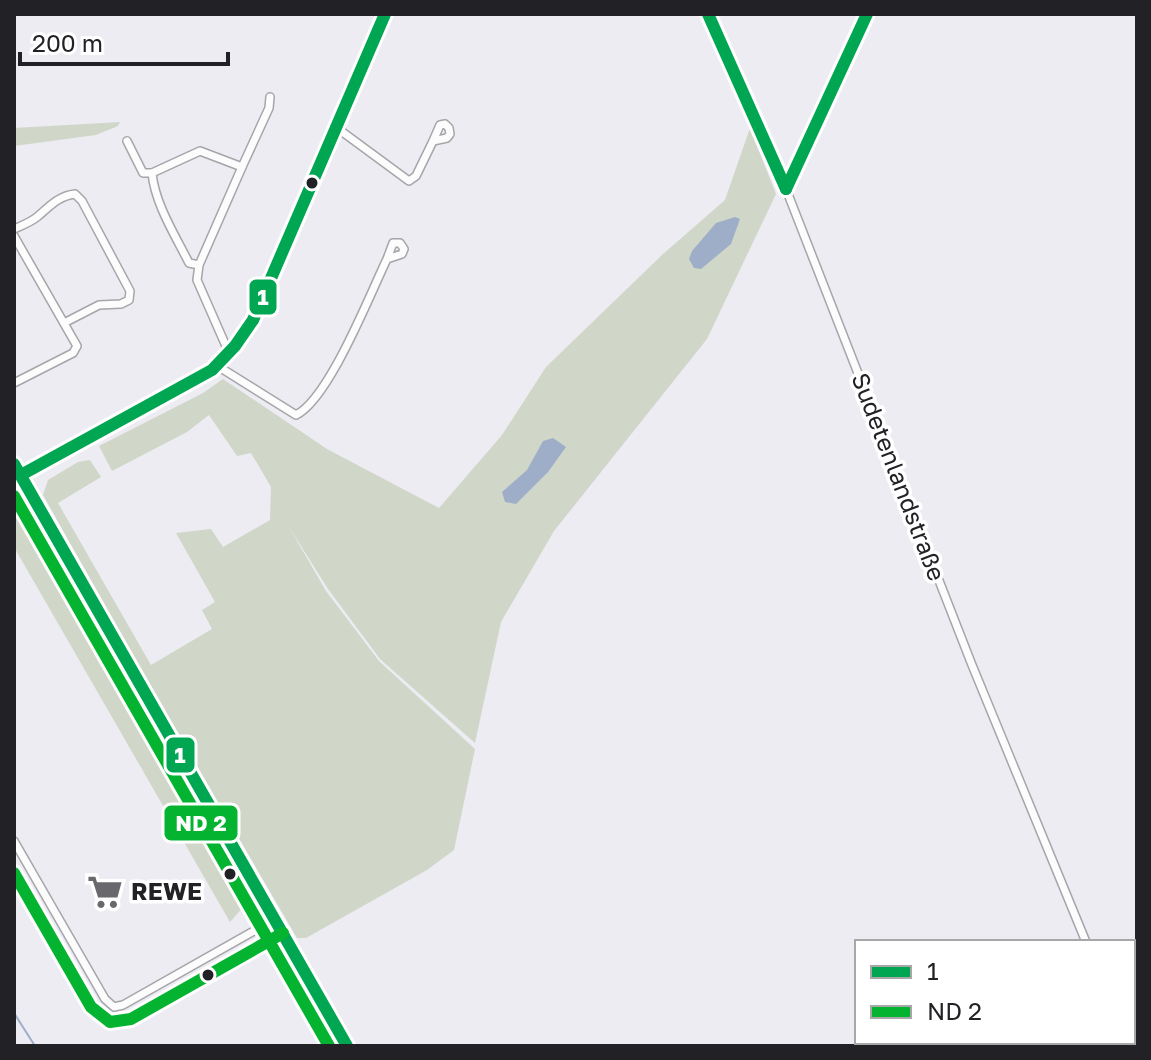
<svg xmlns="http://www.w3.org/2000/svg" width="1151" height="1060" font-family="'Golos Text',sans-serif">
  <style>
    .green { fill: #d0d7c8 }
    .water { fill: #9faec8 }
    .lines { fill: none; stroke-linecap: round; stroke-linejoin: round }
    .stream { stroke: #9faec8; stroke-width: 2 }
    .minor-casing { stroke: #a6a6aa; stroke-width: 10 }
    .minor { stroke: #fcfcfd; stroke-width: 7 }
    .bus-1-casing { stroke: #fff; stroke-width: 18 }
    .bus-2-casing { stroke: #fff; stroke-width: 18 }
    .bus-1 { stroke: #00a651; stroke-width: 12 }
    .bus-2 { stroke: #04b431; stroke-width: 12 }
    .bus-dot { fill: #222226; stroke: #fff; stroke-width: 3 }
    .labels { text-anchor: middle; stroke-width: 7; stroke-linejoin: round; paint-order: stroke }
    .street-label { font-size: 24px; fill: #222226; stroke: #fff }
    .poi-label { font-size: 24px; font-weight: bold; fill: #222226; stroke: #fff; text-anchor: start }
    .line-badge { stroke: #fff; stroke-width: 3 }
    .badge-label { font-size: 22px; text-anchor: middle; font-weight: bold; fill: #fff }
  </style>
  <rect width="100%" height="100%" fill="#ececf2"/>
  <g class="green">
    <polygon points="120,122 118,126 96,135 14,146 14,128"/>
    <polygon points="750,128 776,194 707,339 554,531 501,622 475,743 380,659 328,589 289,527 326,591 379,661 475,749 454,850 427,870 306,938 297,938 152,689 43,495 48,480 78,462 90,460 101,477 58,503 151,665 212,629 202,610 215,602 176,533 211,529 223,547 270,520 271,487 251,453 237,456 209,415 187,432 112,471 99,446 203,393 223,379 327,449 439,508 502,435 546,367 663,254 725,200"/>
    <polygon points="14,499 245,905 230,922 14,547"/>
  </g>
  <g class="water">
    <polygon points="735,217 740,219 731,244 701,269 694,268 689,259 692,251 716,223"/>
    <polygon points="553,438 566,447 548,472 516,504 505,502 502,492 527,470 543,441"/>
  </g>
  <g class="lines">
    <g class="stream">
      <polyline points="1133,993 1137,990"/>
      <polyline points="14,1013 35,1046"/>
      <polyline points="1059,1046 1064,1042"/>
    </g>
    <g class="minor-casing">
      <g id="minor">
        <polyline points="708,14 786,189 972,665 1086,942"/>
        <polyline points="337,128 409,181 416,176 433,141 440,125 445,124 449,128 450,134 447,138 433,141"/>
        <polyline points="127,141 143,173 152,173"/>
        <polyline points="242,167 269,108 270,97"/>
        <polyline points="786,189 867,14"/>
        <path d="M14 229C21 226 31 222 37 217 49 207 58 196 75 194L82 201 130 291 129 300 121 304 99 305 64 323"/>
        <polyline points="14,236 77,346 73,353 14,383"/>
        <path d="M199 265 242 167 200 151 152 173C155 204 175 235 189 263L199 265 197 280 229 353"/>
        <path d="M219 364 224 370 296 415C329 399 370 294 387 259L402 254 404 249 400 243H393L387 259"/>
        <polyline points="14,464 347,1046"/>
        <polyline points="21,475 212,370 235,346 253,320 385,14"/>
        <polyline points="14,841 105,999 114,1007 123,1005 275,919"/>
        <polyline points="1128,1042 1131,1046"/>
      </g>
    </g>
    <use href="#minor" class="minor"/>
    <g class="bus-1-casing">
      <g id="bus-1">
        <polyline points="708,14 786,189"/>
        <polyline points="786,189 867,14"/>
        <polyline points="14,464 347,1046"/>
        <polyline points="21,475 212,370 235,346 253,320 385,14"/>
      </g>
    </g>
    <g class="bus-2-casing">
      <g id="bus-2">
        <polyline points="14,496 329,1046"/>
        <polyline points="14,873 91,1007 110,1022 131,1019 283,933"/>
      </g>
    </g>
    <use href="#bus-1" class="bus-1"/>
    <use href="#bus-2" class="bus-2"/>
  </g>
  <defs>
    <g id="supermarket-bare" transform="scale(2.76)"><path d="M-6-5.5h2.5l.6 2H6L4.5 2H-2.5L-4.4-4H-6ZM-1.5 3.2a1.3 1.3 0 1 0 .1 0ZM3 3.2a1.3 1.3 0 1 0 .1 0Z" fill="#69696d" stroke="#fff" stroke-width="2.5" paint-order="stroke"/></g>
  </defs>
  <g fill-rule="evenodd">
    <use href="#supermarket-bare" x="105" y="892"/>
  </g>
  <g class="bus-dot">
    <circle cx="312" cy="183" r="7"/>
    <circle cx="230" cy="874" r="7"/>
    <circle cx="208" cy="975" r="7"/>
  </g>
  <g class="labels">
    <g class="street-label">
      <text transform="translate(898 477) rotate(69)" y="8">Sudetenlandstraße</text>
    </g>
    <g class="poi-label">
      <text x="131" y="900">REWE</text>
    </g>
  </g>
  <g class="line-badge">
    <rect x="248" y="278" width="30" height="38" rx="8" fill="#00a651"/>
    <rect x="165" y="736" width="31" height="38" rx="8" fill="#00a651"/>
    <rect x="163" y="804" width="76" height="38" rx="8" fill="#04b431"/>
  </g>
  <g class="badge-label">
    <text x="263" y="305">1</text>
    <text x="180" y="763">1</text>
    <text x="201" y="831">ND 2</text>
  </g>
  <rect width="1151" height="1060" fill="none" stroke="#222226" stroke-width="32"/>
  <rect x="855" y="940" width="280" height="104" fill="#ffffff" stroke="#a7a7a8" stroke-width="2"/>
  <rect x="871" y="966" width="40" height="12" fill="#00a651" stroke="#a7a7a8" stroke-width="2"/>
  <text x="927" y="980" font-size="24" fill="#222226">1</text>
  <rect x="871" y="1006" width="40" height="12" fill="#04b431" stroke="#a7a7a8" stroke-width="2"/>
  <text x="927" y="1020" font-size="24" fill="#222226">ND 2</text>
  <path d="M20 52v12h208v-12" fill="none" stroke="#222226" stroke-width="4"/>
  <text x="32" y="52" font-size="24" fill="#222226" stroke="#ffffff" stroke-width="6" paint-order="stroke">200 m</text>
</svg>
